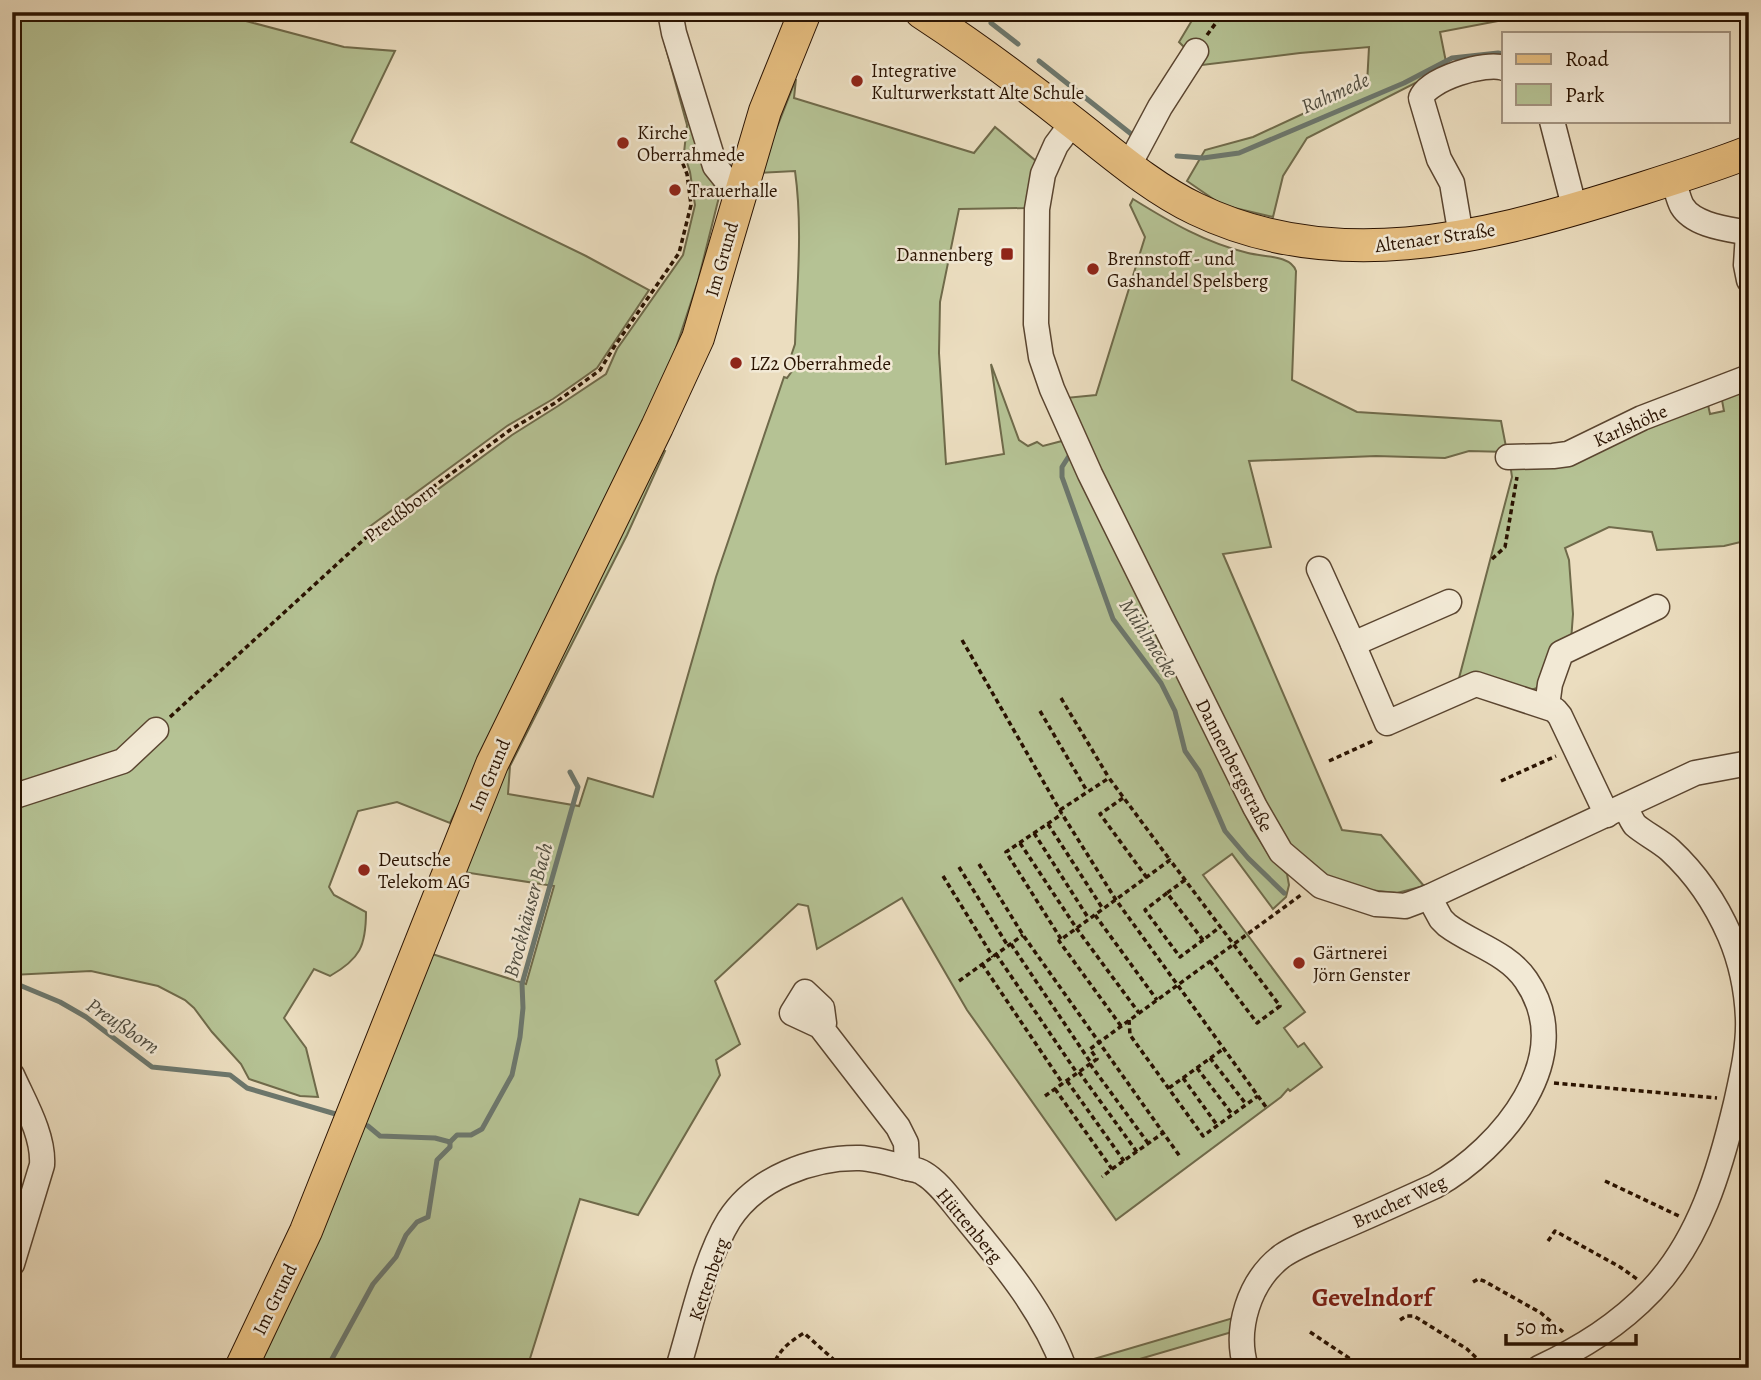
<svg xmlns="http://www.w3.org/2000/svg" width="1761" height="1380" font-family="Alegreya,serif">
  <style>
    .green { fill: #b5c294; stroke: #6f6a4a; stroke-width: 2 }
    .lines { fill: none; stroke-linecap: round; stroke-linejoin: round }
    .stream { stroke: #6c776d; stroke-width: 5 }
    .minor-casing { stroke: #5a4530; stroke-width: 27 }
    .major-casing { stroke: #291200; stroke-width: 34 }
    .path { stroke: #291200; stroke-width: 3.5; stroke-dasharray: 5 3.5; stroke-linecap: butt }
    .minor { stroke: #f2e9d5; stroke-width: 24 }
    .major { stroke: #e6be80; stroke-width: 32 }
    .poi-dot { fill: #8f2418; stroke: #f2e9d5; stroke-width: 2.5 }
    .labels { text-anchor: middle; stroke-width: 5; stroke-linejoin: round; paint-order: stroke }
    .poi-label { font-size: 19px; fill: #291200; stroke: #f2e9d5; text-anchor: start }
    .street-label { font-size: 19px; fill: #291200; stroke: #f2e9d5 }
    .water-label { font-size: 21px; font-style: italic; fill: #504d40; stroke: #f2e9d5 }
    .district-label { font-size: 26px; font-weight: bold; fill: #7a1f14; stroke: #f2e9d5 }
  </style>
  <rect width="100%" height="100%" fill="#ebddbf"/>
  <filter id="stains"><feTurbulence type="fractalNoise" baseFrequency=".00286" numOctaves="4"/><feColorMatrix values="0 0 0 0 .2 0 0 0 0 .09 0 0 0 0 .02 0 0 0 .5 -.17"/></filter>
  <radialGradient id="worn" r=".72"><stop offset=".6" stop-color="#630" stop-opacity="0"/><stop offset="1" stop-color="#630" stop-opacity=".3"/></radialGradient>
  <g class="green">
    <path d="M12 12H227V16L344 47 395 51 351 142 586 256 649 290 597 368 553 399 507 426 369 527 373 537 512 435 558 406 606 374 617 349 683 255 695 205 690 172 684 153 687 125 664 41 710 176 720 193 698 281 670 366 450 823 397 802 358 811 329 887 334 895 366 912C366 946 360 959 330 976L314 969 284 1018 306 1048 318 1097 300 1096 249 1079 241 1064 212 1032 194 1008 185 1000 158 986 91 971 12 975Z"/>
    <polygon points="1197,12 1529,12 1524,16 1440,32 1447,67 1307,138 1283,176 1273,217 1222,205 1187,181 1205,150 1253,137 1367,84 1369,47 1300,53 1202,65 1179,42"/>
    <path d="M796 79 794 98 974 153 995 127 1036 161 1026 208 959 209 940 302 939 353 946 464 1004 454 991 364 1019 440 1028 446 1037 442 1043 446 1062 441 1252 828 1271 858 1287 874 1289 885 1286 897 1273 909 1232 854 1203 875 1305 1012 1284 1028 1298 1047 1304 1043 1322 1067 1290 1091 1288 1089 1281 1097 1116 1220 967 1010 902 898 817 949 808 906 798 904 715 981 740 1044 716 1060 720 1075 638 1215 580 1199 527 1368H249L426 952 526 984 554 886 457 871 661 449 665 451 627 535 510 766 508 794 579 806 588 778 653 797 716 577 784 377 787 378 797 364 790 359 795 344C797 286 803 228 795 171L759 173Z"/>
    <path d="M1133 199C1170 222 1206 243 1248 253 1263 257 1291 255 1296 271L1292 380 1357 412 1501 421 1507 452 1469 451 1445 458 1376 456 1249 461 1271 547 1223 554 1342 830 1381 835 1424 886 1397 893 1369 890 1322 874 1287 846 1065 398 1096 395 1145 237 1130 205Z"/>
    <polygon points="1749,384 1749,540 1724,546 1657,550 1652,532 1609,527 1565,548 1569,560 1573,614 1571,641 1540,687 1531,690 1458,682 1512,477 1510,463 1707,400 1710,414 1724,411 1721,395"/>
    <polygon points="1233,1318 1232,1332 1109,1368 1078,1368 1077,1364"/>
  </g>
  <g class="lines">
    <g class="stream">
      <polyline points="991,23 1018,44"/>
      <polyline points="1039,61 1135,137"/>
      <polyline points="1177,156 1203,158 1239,153 1404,83 1452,58 1498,53 1504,54"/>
      <polyline points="1069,456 1062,467 1062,477 1113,619 1161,683 1175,711 1185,751 1199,771 1225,831 1248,858 1284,893"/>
      <polyline points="12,982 60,1002 86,1017 152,1067 230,1075 247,1088 339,1115"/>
      <polyline points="368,1126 380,1136 435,1138 450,1142"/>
      <polyline points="327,1368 373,1284 396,1257 406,1235 417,1222 428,1217 437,1160 450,1147 450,1142 457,1135 471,1135 482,1129 512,1075 520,1037 523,1008 522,984 578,787 570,772"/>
    </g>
    <g class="minor-casing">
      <g id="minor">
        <polyline points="670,12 674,33 715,166 727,181 742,186"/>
        <polyline points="1552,121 1575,210"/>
        <polyline points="1073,122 1056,145 1043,174 1037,209 1036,324 1041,357 1052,389 1090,474 1255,807 1281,852 1321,886 1376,904 1393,905 1405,906 1429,897 1695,773 1749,763"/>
        <polyline points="1128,167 1160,107 1196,51"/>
        <path d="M1673 179C1676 187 1678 199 1682 206 1694 226 1729 229 1749 233"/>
        <polyline points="1748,233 1746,265 1749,280"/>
        <path d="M1461 236 1452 183 1439 159 1421 98C1428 79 1486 61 1504 68"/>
        <polyline points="1508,457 1553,456 1568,454 1642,418 1749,377"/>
        <polyline points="1319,569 1353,644 1449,602"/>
        <polyline points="1353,644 1387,723 1476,684 1555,710 1560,716 1607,815"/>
        <polyline points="1547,706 1550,684 1561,653 1657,607"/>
        <polyline points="12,797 123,761 156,730"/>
        <path d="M820 1026 824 1023 822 1008 805 992 792 1013 820 1026 898 1127 906 1143 907 1168C912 1169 919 1170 923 1173 939 1182 952 1202 964 1216 1002 1262 1043 1310 1064 1368"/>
        <path d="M12 1075C24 1102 44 1135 42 1165L12 1264"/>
        <path d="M678 1368C692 1323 705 1259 729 1220 756 1178 812 1157 860 1158 876 1159 892 1164 907 1168"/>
        <path d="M1246 1368C1234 1329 1249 1281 1282 1256 1298 1245 1318 1238 1336 1230 1369 1216 1402 1201 1435 1186 1502 1148 1579 1057 1526 980 1507 952 1472 944 1447 925L1441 919 1429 897"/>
        <path d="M1539 1368C1581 1348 1619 1325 1652 1290 1700 1239 1720 1170 1736 1103 1742 1076 1749 1047 1748 1019 1747 992 1741 962 1730 936 1716 904 1696 874 1670 850 1660 841 1644 833 1635 825 1631 820 1628 812 1625 806"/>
      </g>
    </g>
    <g class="major-casing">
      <g id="major">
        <path d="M921 12C973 46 1022 82 1071 121 1111 152 1150 187 1196 209 1333 275 1480 239 1618 196 1662 182 1706 169 1749 152"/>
        <polyline points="241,1368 306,1231 492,764 657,427 698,338 765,111 805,12"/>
      </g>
    </g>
    <g class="path">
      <polyline points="1248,12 1256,16 1261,12"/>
      <polyline points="1207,35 1224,12"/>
      <polyline points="1492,559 1505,547 1517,477"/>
      <polyline points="962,640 1062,814 1116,900 1266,1107"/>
      <polyline points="1061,698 1109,778"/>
      <polyline points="1040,711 1087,791"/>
      <polyline points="170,717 371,533 510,430 555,403 600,370 614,347 679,253 691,205 687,174 679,154"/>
      <polyline points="1329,761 1375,740"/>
      <polyline points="1501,781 1556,756"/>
      <polyline points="1123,798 1100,814 1147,878"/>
      <polyline points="1060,810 1109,778 1170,860"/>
      <polyline points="1048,824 1103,909"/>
      <polyline points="1034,833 1089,919"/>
      <polyline points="1020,843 1077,929 1139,1013"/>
      <polyline points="979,864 1023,935 1181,1158"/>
      <polyline points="959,867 1008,946"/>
      <polyline points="943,876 993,957"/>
      <polyline points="1185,880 1167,893 1203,940 1220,927"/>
      <polyline points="1167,893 1145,910 1180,957 1203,940"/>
      <polyline points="1095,915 1157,1000"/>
      <polyline points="1061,939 1006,852 1062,814"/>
      <polyline points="1011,944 1091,1063"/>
      <polyline points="996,954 1077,1073"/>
      <polyline points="982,964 1063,1084"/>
      <polyline points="959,981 1023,935"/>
      <polyline points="1129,1020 1130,1035 1203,1136 1258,1096"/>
      <polyline points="1121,1026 1059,941 1170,860 1280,1006 1257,1023 1210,961"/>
      <polyline points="1210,1058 1246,1104"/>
      <polyline points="1090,1064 1148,1143"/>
      <polyline points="1197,1068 1232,1114"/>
      <polyline points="1079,1072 1137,1152"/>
      <polyline points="1183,1078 1217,1125"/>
      <polyline points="1067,1081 1124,1161"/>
      <polyline points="1554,1083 1717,1098"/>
      <polyline points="1169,1088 1223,1049"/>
      <polyline points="1055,1089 1112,1169 1102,1177"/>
      <polyline points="1045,1096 1097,1059 1090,1049 1301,895"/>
      <polyline points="1112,1169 1163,1133"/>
      <polyline points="1605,1181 1679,1216"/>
      <polyline points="1548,1241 1555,1231 1620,1267 1637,1279"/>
      <polyline points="1473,1282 1478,1279 1484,1281 1541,1313 1563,1332"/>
      <polyline points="1400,1320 1406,1316 1414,1316 1467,1349 1487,1368"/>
      <polyline points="1310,1332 1364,1368"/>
      <path d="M772 1368C778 1351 789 1342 804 1333L843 1368"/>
    </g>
    <use href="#minor" class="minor"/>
    <use href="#major" class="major"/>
  </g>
  <g class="poi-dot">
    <circle cx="857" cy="81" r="7"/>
    <circle cx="623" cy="143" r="7"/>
    <circle cx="675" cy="190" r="7"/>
    <rect x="1000" y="247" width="14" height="14" rx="3.5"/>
    <circle cx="1093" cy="269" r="7"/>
    <circle cx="736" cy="363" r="7"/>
    <circle cx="364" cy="870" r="7"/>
    <circle cx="1299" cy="963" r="7"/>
  </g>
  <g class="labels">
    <g class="poi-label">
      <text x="871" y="77">Integrative<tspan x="871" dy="22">Kulturwerkstatt Alte Schule</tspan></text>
      <text x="637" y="139">Kirche<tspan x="637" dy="22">Oberrahmede</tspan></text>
      <text x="689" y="197">Trauerhalle</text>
      <text x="993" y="261" text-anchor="end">Dannenberg</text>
      <text x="1107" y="265">Brennstoff - und<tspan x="1107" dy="22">Gashandel Spelsberg</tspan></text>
      <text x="750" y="370">LZ2 Oberrahmede</text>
      <text x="378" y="866">Deutsche<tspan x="378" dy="22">Telekom AG</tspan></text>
      <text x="1313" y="959">Gärtnerei<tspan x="1313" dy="22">Jörn Genster</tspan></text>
    </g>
    <g class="street-label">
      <text transform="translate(1435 237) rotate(-8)" y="7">Altenaer Straße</text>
      <text transform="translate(721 259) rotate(-74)" y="7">Im Grund</text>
      <text transform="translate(1630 425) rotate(-24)" y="7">Karlshöhe</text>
      <text transform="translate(400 512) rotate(-37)" y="7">Preußborn</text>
      <text transform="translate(1235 765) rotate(63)" y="7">Dannenbergstraße</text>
      <text transform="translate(489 775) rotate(-67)" y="7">Im Grund</text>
      <text transform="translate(1399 1201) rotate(-25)" y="7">Brucher Weg</text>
      <text transform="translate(970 1225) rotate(50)" y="7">Hüttenberg</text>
      <text transform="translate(708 1279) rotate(-71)" y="7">Kettenberg</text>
      <text transform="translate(274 1299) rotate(-64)" y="7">Im Grund</text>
    </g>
    <g class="water-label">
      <text transform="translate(1335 93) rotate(-24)" y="7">Rahmede</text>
      <text transform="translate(1149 638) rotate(57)" y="7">Mühlmecke</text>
      <text transform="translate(528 910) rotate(-75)" y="7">Brockhäuser Bach</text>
      <text transform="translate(123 1026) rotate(34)" y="7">Preußborn</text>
    </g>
    <g class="district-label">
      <text x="1372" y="1306">Gevelndorf</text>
    </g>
  </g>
  <rect width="1761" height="1380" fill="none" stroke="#ebddbf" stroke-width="42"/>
  <rect x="14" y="14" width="1733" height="1352" fill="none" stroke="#291200" stroke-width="3.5"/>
  <rect x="21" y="21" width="1719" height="1338" fill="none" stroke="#291200" stroke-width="2"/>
  <rect x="1502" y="32" width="228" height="91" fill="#f2e9d5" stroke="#a29380" stroke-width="2"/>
  <rect x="1516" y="54" width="35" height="10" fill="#e6be80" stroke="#a29380" stroke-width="2"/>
  <text x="1565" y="66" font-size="21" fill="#291200">Road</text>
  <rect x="1516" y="84" width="35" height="21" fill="#b5c294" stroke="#a29380" stroke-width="2"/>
  <text x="1565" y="102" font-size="21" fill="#291200">Park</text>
  <path d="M1506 1334v10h130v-10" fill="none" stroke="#291200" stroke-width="3.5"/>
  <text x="1516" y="1334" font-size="21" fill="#291200" stroke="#f2e9d5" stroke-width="5" paint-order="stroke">50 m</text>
  <rect width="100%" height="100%" filter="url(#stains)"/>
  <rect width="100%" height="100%" fill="url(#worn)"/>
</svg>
